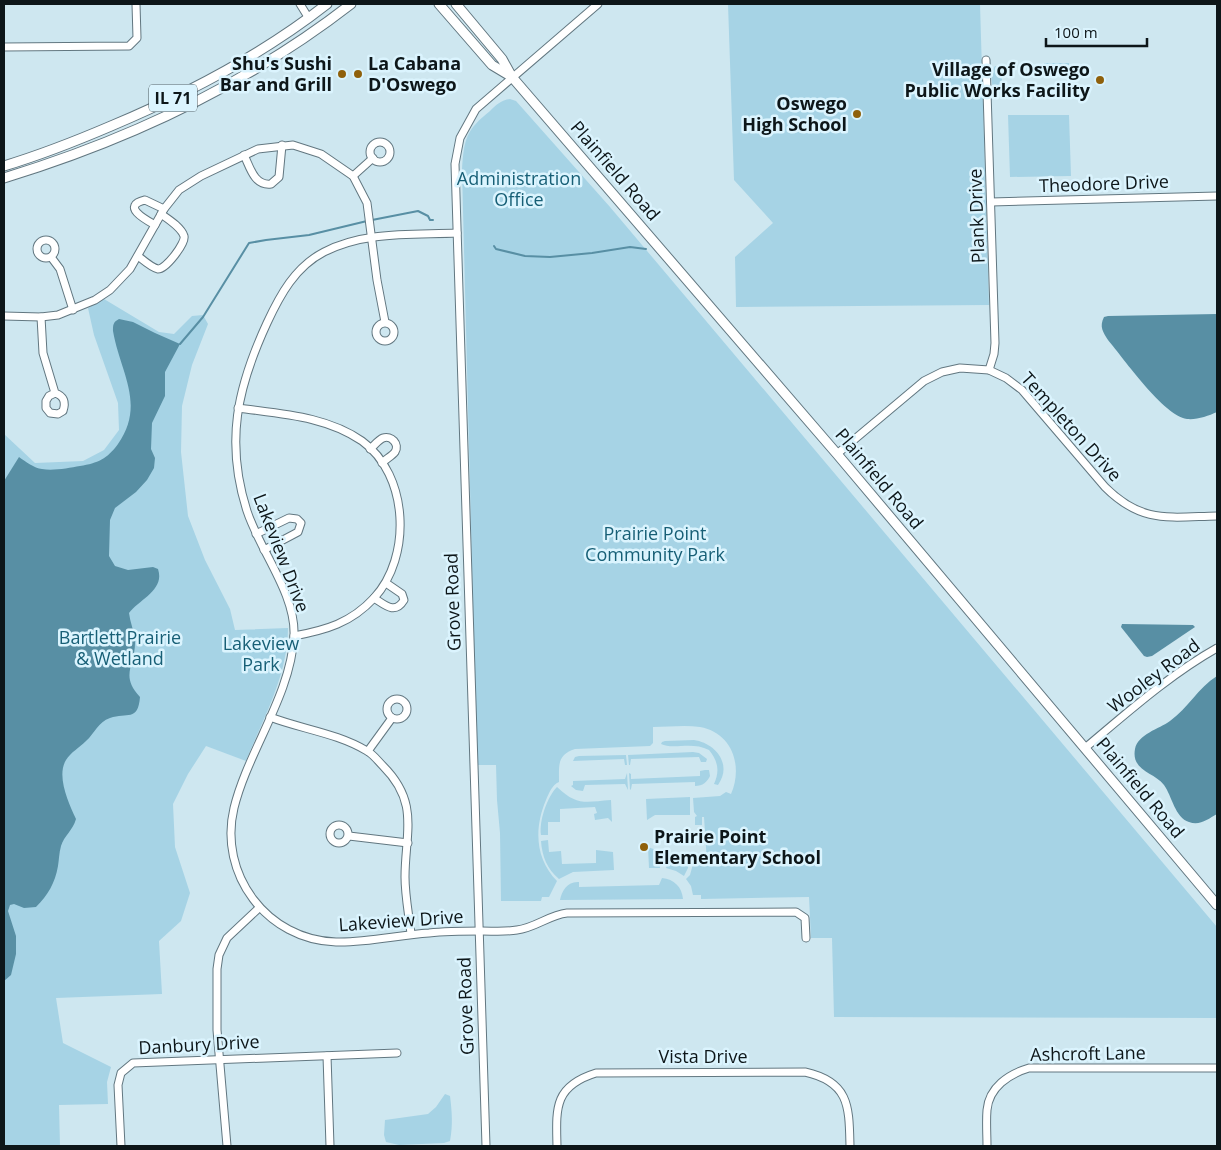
<svg xmlns="http://www.w3.org/2000/svg" width="1221" height="1150" font-family="'Open Sans',sans-serif">
  <style>
    .green { fill: #a6d3e5 }
    .water { fill: #588fa4 }
    .lines { fill: none; stroke-linecap: round; stroke-linejoin: round }
    .stream { stroke: #588fa4; stroke-width: 2 }
    .minor-casing { stroke: #627780; stroke-width: 9 }
    .major-casing { stroke: #627780; stroke-width: 11 }
    .minor { stroke: #fff; stroke-width: 7 }
    .major { stroke: #fff; stroke-width: 9 }
    .poi-dot { fill: #8f600b; stroke: #dbf4fe; stroke-width: 2 }
    .labels { text-anchor: middle; stroke-width: 5; stroke-linejoin: round; paint-order: stroke }
    .shield { fill: #dbf4fe; stroke: #4b595e; stroke-width: 1 }
    .shield-label { font-size: 16px; font-weight: bold; fill: #0d1619 }
    .poi-label { font-size: 18px; font-weight: bold; fill: #0d1619; stroke: #dbf4fe; text-anchor: end }
    .street-label { font-size: 18px; fill: #0d1619; stroke: #dbf4fe }
    .park-label { font-size: 18px; fill: #175f76; stroke: #dbf4fe }
  </style>
  <rect width="100%" height="100%" fill="#cee7f0"/>
  <g class="green">
    <polygon points="728,4 980,4 989,305 736,307 735,257 773,223 734,180"/>
    <polygon points="1044,63 1069,63 1070,69 1051,69 1051,77 1044,76 1047,71 1044,70"/>
    <polygon points="995,66 1002,68 1002,89 993,92 991,73"/>
    <path d="M510 99 516 101 610 207 1217 927V1018L834 1017 832 938H811L809 897 701 899V895H693L691 886 686 879 690 875 693 864 696 863V854H704V863L707 862 704 817H702V825H695V817L697 816 694 812 693 798 720 796 726 792 731 794C743 767 733 733 700 727 685 725 668 727 653 727V743L650 746 575 749C557 755 559 765 559 782 552 785 549 793 546 800 534 828 535 859 557 881L549 897H542L541 901H501L500 833 497 800 496 765H477L462 170C464 139 466 130 490 111 496 105 501 100 510 99Z"/>
    <polygon points="1008,115 1069,115 1071,176 1010,177"/>
    <path d="M104 299 159 332 174 334 192 316 203 315 208 324 192 365 182 406 181 452 188 516 205 560 230 609 235 630 288 628C288 675 263 719 246 761L206 746 188 774 173 804 175 847 190 893 181 921 159 941 162 994 56 998 63 1043 111 1067 107 1082 108 1104 59 1105 60 1146H4V434L35 463 83 461 104 450 119 430 118 403 94 335 88 308Z"/>
    <path d="M694 740C715 743 733 764 718 785L714 784C720 771 718 761 709 750 692 741 673 750 661 744L662 742 665 741Z"/>
    <polygon points="693,752 699,753 707,759 706,762 701,762 699,757 631,759 630,765 629,765 628,755"/>
    <polygon points="626,755 627,765 625,765 624,759 573,761 575,757 579,756"/>
    <path d="M705 770H709L710 776C707 782 703 786 695 786V782L632 784 631 789 630 790 629 773 631 774V779L700 776V771Z"/>
    <polygon points="627,773 628,790 625,784 585,785 583,791 576,790 571,786 573,785 573,781 625,779"/>
    <path d="M557 787C577 806 585 802 611 800L612 822 608 818 595 820 594 814 597 813 595 807 560 809V822H548V835H541C539 821 547 797 557 787Z"/>
    <polygon points="690,797 690,815 655,815 647,820 646,799"/>
    <path d="M548 840 549 852 561 851 562 864 596 863V850L613 852 614 870 573 872 559 879C547 869 542 856 541 841Z"/>
    <polygon points="648,847 656,850 656,856 660,856 660,868 649,868"/>
    <polygon points="670,855 680,855 685,856 685,862 688,863 688,868 684,876 676,871 666,868"/>
    <path d="M662 878C674 879 682 887 683 899L560 900C562 890 568 881 579 882V887L659 885Z"/>
    <path d="M445 1094 450 1096C452 1112 453 1125 450 1141L444 1143 399 1145 386 1142 384 1135 385 1120 428 1114 436 1107Z"/>
  </g>
  <g class="water">
    <path d="M1217 314V412C1208 416 1197 420 1187 419 1164 416 1124 359 1108 340 1103 332 1099 327 1104 317L1108 316Z"/>
    <path d="M119 319 133 322 155 333 180 344 165 372V396L152 423 151 449 155 458 154 468 147 480 136 492 115 508 110 520 109 556 115 566 128 570 153 567 158 569C165 590 140 599 129 613 130 622 134 631 135 640 136 666 119 674 140 697 138 722 127 712 110 718 98 722 95 733 86 741 79 748 71 752 66 760 56 776 69 804 76 819 73 830 64 836 61 846 59 853 59 860 58 866 55 883 48 895 36 907L24 908 14 904 10 905 8 911 16 936V954L11 975 4 981V481L19 457C26 462 34 468 42 469 53 471 69 468 80 466 98 463 107 459 118 444 146 404 120 372 113 331 113 325 113 322 119 319Z"/>
    <polygon points="1122,624 1193,625 1195,627 1152,656 1147,657 1144,656 1121,627"/>
    <path d="M1217 676V814C1208 819 1200 826 1189 822 1175 818 1172 796 1164 785 1154 772 1131 771 1135 749 1138 734 1159 729 1170 721 1188 708 1198 688 1217 676Z"/>
  </g>
  <g class="lines">
    <g class="stream">
      <polyline points="372,220 418,211 428,216 430,220 433,220"/>
      <polyline points="494,246 496,249 525,256 550,257 592,253 630,247 646,249"/>
      <polyline points="180,344 203,317 249,243 266,240 309,235 367,221"/>
    </g>
    <g class="minor-casing">
      <g id="minor">
        <polyline points="300,4 308,17"/>
        <polyline points="4,47 129,46 137,38 136,4"/>
        <polyline points="986,60 995,343 994,354 989,370"/>
        <circle cx="380" cy="152" r="10"/>
        <path d="M244 155C250 167 254 186 271 184L279 177 282 145"/>
        <polyline points="353,176 373,158"/>
        <polyline points="991,202 1217,196"/>
        <path d="M155 225C146 220 120 206 145 200L164 209"/>
        <path d="M457 233C412 235 365 231 324 252 295 267 280 295 267 323 237 388 225 442 247 511 260 551 296 594 294 636 291 695 248 751 234 808 218 874 267 940 336 942 367 943 398 935 429 933 447 931 464 931 482 931 494 931 506 932 517 930 535 928 549 915 567 913L796 912 805 918 806 938"/>
        <circle cx="46" cy="249" r="9"/>
        <path d="M138 256C143 260 152 268 158 269 166 269 186 243 184 236 181 227 168 219 161 214"/>
        <polyline points="51,257 60,269 73,310"/>
        <polyline points="4,316 41,317 58,315 95,300 110,290 130,269 164,209 179,190 201,176 258,149 293,145 321,154 353,176 367,203 377,280 385,322"/>
        <path d="M41 317 43 353 55 393C64 396 66 402 63 411L58 414 50 413 46 408V401L49 396 55 393"/>
        <circle cx="385" cy="332" r="9"/>
        <path d="M238 408C281 414 326 416 362 441 409 475 412 557 374 598 351 623 326 630 294 636"/>
        <path d="M370 449C374 446 378 440 383 438 391 435 400 444 395 452 392 456 386 459 382 463"/>
        <path d="M837 454 924 381 942 372 960 368 989 370 1006 378 1022 390 1105 487C1142 524 1169 517 1217 516"/>
        <polyline points="256,534 289,518 297,519 301,523 298,532 264,550"/>
        <path d="M374 598C385 605 395 615 404 600L402 594 386 583"/>
        <circle cx="397" cy="709" r="10"/>
        <path d="M270 717C301 729 337 733 367 751 373 754 378 761 383 766 420 803 405 833 405 877 405 896 409 915 411 934"/>
        <path d="M1085 748C1127 713 1169 675 1217 648"/>
        <polyline points="368,751 392,718"/>
        <circle cx="339" cy="834" r="9"/>
        <polyline points="349,836 408,843"/>
        <polyline points="327,1056 330,1146"/>
        <polyline points="121,1146 118,1085 121,1073 133,1063 397,1053"/>
        <polyline points="227,1146 217,1030 217,969 219,955 227,938 259,908"/>
        <polyline points="486,1146 455,164 460,138 476,109 598,4"/>
        <path d="M557 1146C556 1108 554 1086 596 1073L805 1072C850 1082 849 1107 850 1146"/>
        <path d="M987 1146C987 1135 986 1122 987 1110 989 1087 1009 1074 1029 1068H1217"/>
      </g>
    </g>
    <g class="major-casing">
      <g id="major">
        <polyline points="439,4 492,65 512,77"/>
        <polyline points="456,4 502,59 512,77 837,454 1217,905"/>
        <path d="M4 166C40 155 76 141 111 126 187 94 262 55 327 4"/>
        <path d="M4 178C128 140 248 84 351 4"/>
      </g>
    </g>
    <use href="#minor" class="minor"/>
    <use href="#major" class="major"/>
  </g>
  <g class="poi-dot">
    <circle cx="342" cy="74" r="5"/>
    <circle cx="358" cy="74" r="5"/>
    <circle cx="1100" cy="80" r="5"/>
    <circle cx="857" cy="114" r="5"/>
    <circle cx="644" cy="847" r="5"/>
  </g>
  <g class="labels">
    <rect class="shield" x="149" y="84.5" width="48" height="27" rx="4"/>
    <g class="shield-label">
      <text x="173" y="104">IL 71</text>
    </g>
    <g class="poi-label">
      <text x="332" y="70">Shu's Sushi<tspan x="332" dy="21">Bar and Grill</tspan></text>
      <text x="368" y="70" text-anchor="start">La Cabana<tspan x="368" dy="21">D'Oswego</tspan></text>
      <text x="1090" y="76">Village of Oswego<tspan x="1090" dy="21">Public Works Facility</tspan></text>
      <text x="847" y="110">Oswego<tspan x="847" dy="21">High School</tspan></text>
      <text x="654" y="843" text-anchor="start">Prairie Point<tspan x="654" dy="21">Elementary School</tspan></text>
    </g>
    <g class="street-label">
      <text transform="translate(615 171) rotate(49)" y="6">Plainfield Road</text>
      <text transform="translate(1104 184) rotate(-2)" y="6">Theodore Drive</text>
      <text transform="translate(977 216) rotate(-92)" y="6">Plank Drive</text>
      <text transform="translate(1071 427) rotate(48)" y="6">Templeton Drive</text>
      <text transform="translate(879 479) rotate(50)" y="6">Plainfield Road</text>
      <text transform="translate(281 553) rotate(69)" y="6">Lakeview Drive</text>
      <text transform="translate(453 602) rotate(-92)" y="6">Grove Road</text>
      <text transform="translate(1154 676) rotate(-37)" y="6">Wooley Road</text>
      <text transform="translate(1140 788) rotate(50)" y="6">Plainfield Road</text>
      <text transform="translate(401 921) rotate(-4)" y="6">Lakeview Drive</text>
      <text transform="translate(466 1006) rotate(-92)" y="6">Grove Road</text>
      <text transform="translate(199 1045) rotate(-3)" y="6">Danbury Drive</text>
      <text transform="translate(1088 1054) rotate(-1)" y="6">Ashcroft Lane</text>
      <text x="703" y="1063">Vista Drive</text>
    </g>
    <g class="park-label">
      <text x="519" y="185">Administration<tspan x="519" dy="21">Office</tspan></text>
      <text x="655" y="540">Prairie Point<tspan x="655" dy="21">Community Park</tspan></text>
      <text x="120" y="644">Bartlett Prairie<tspan x="120" dy="21">&amp; Wetland</tspan></text>
      <text x="261" y="650">Lakeview<tspan x="261" dy="21">Park</tspan></text>
    </g>
  </g>
  <rect width="1221" height="1150" fill="none" stroke="#0d1619" stroke-width="10"/>
  <path d="M1046 38v8h101v-8" fill="none" stroke="#0d1619" stroke-width="2.5"/>
  <text x="1054" y="38" font-size="15" fill="#0d1619" stroke="#dbf4fe" stroke-width="4" paint-order="stroke">100 m</text>
</svg>
